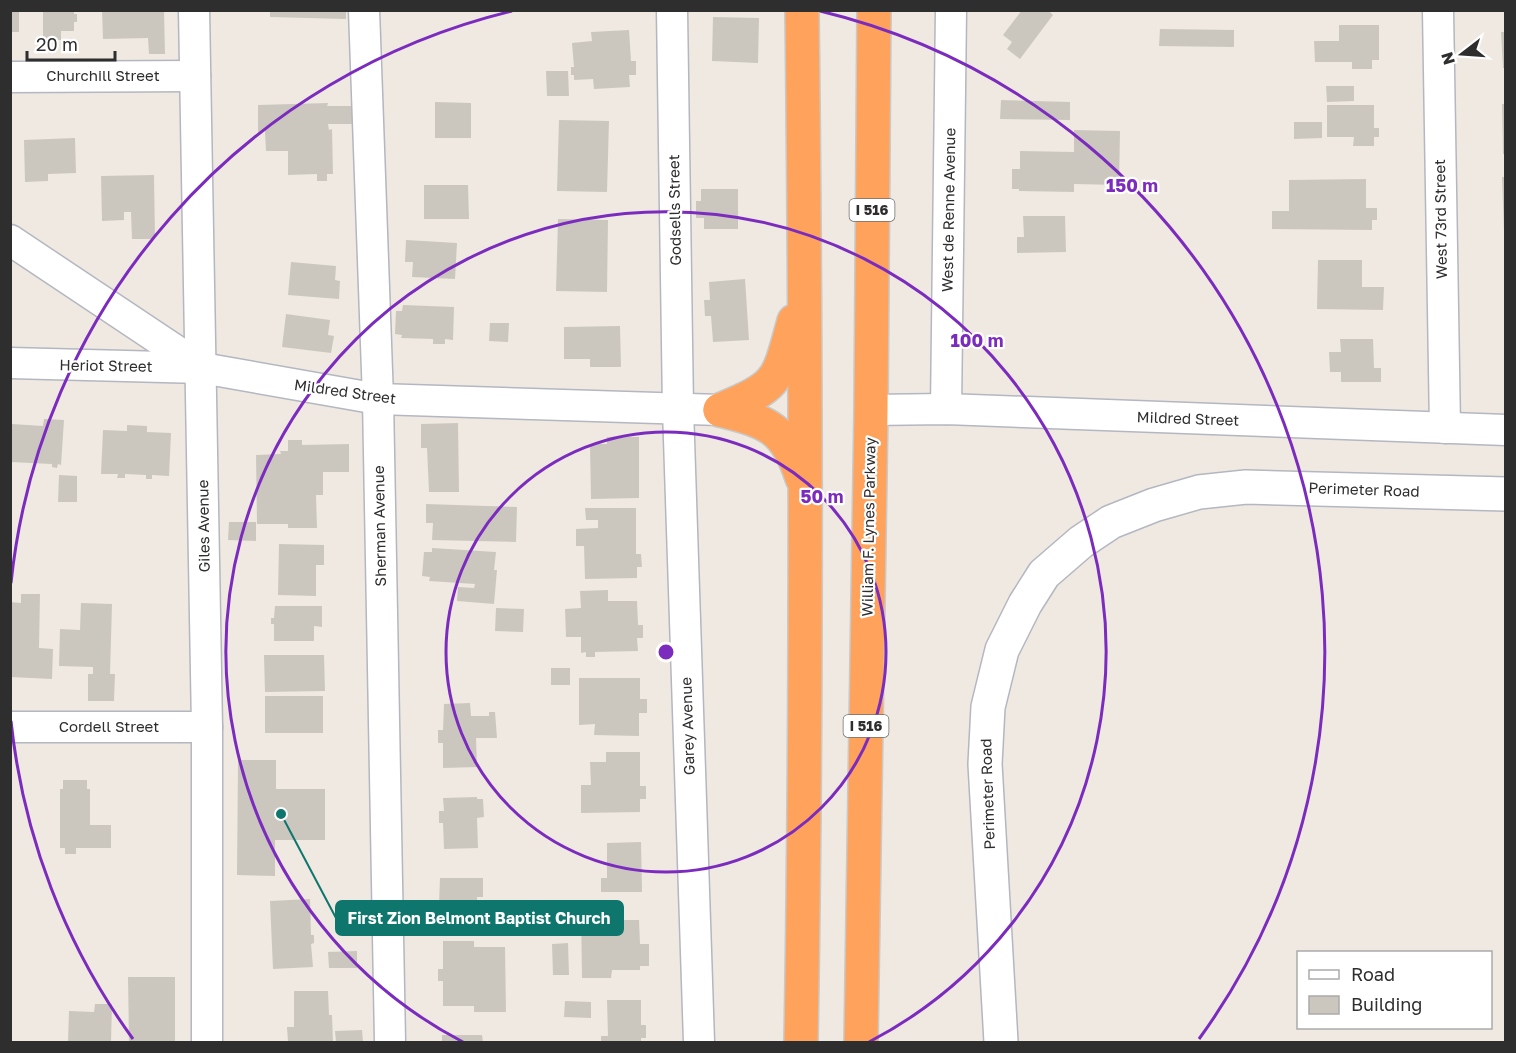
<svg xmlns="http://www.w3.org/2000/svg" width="1516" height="1053" font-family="'Golos Text',sans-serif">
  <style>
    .building { fill: #cbc7bf }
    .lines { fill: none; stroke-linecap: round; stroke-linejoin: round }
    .street-casing { stroke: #b4b7c1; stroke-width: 33 }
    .secondary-casing { stroke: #b4b7c1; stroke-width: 36 }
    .highway-casing { stroke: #c9c9c9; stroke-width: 36 }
    .street { stroke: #fff; stroke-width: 30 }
    .secondary { stroke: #fff; stroke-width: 33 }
    .highway { stroke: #ffa35c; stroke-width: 33 }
    .ring { fill: none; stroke: #7b2cbf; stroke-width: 3 }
    .labels { text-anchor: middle; stroke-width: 4.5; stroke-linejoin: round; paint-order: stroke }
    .shield { fill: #fff; stroke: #6d6d6d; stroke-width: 1.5 }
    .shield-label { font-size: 14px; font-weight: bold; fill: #2e2e2e }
    .street-label { font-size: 15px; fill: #2e2e2e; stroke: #fff }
    .centre { fill: #7b2cbf; stroke: #fff; stroke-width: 3 }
    .ring-label { font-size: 18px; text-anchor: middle; font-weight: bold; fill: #7b2cbf; stroke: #fff; stroke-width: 4.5; stroke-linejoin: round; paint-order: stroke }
    .leader { fill: none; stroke: #0f766e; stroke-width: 2 }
    .callout-dot { fill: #0f766e; stroke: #fff; stroke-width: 2 }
    .callout { fill: #0f766e; stroke: #0f766e; stroke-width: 2 }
    .callout-label { font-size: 16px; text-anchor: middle; font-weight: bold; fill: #fff }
  </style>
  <rect width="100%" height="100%" fill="#efe9e1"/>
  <g class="building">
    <rect x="10" y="10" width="9" height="22"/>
    <polygon points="43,10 74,10 74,14 77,14 77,22 74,22 74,31 61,31 61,40 43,39"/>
    <polygon points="102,10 164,10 165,54 149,54 148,38 103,39"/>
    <polygon points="270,10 346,10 346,19 270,17"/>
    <polygon points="1022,10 1048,10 1053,15 1020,59 1007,49 1012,42 1003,35"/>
    <polygon points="713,17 759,18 758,63 712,61"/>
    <polygon points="1339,25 1379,25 1379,60 1372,60 1372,69 1352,69 1352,62 1315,62 1314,41 1339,41"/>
    <polygon points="1160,29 1234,30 1234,47 1159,46"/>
    <polygon points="629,30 631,61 636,61 636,75 629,75 630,87 594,89 593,79 574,80 574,75 571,75 571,67 574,67 572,43 592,41 591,32"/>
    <polygon points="1501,32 1506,32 1506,68 1503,68"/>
    <polygon points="546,71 568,71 569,96 547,96"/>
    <polygon points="1326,86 1354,86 1354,101 1327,102"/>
    <polygon points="1001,100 1070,102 1070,120 1000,119"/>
    <polygon points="435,102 471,103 471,138 435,138"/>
    <polygon points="328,103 327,106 353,106 354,124 328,124 329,130 332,129 333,174 327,174 327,181 317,181 317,174 288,175 288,151 266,151 265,131 258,132 258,105"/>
    <polygon points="1502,104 1506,104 1506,154 1503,154"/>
    <polygon points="1327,105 1374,105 1374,128 1379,128 1379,137 1374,137 1374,146 1353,146 1354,137 1327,137"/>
    <polygon points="559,120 609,121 607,192 557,191"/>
    <polygon points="1294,122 1322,122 1322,138 1294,139"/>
    <polygon points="1074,130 1120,131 1119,185 1074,184 1074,192 1019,191 1019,189 1012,189 1012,169 1020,169 1020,151 1074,152"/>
    <polygon points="75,138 76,173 48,174 48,181 25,182 24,140"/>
    <polygon points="154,175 155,239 132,239 131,212 124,212 124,220 102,221 101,176"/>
    <polygon points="1502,177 1506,177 1506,232 1504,232"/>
    <polygon points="1366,179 1366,208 1377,208 1377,220 1372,220 1372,230 1272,229 1272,211 1289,211 1289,180"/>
    <polygon points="424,185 468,185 469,219 424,219"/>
    <polygon points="701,189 738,189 738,229 704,229 704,218 696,218 696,201 701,201"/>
    <polygon points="1023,216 1065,216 1066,252 1017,253 1017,237 1024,237"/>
    <polygon points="558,219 608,220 607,292 556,291"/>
    <polygon points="406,240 457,243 455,279 412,277 413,262 405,262"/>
    <polygon points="1318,260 1362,260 1362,287 1384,287 1383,310 1317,309"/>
    <polygon points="291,262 336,266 335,280 340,281 339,299 288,295"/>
    <polygon points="745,279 749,340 713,342 711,316 705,316 704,300 710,300 709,282"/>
    <polygon points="403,305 454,307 453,340 445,339 445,344 433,344 433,339 401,338 402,335 395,334 396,311 402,311"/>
    <polygon points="286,314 330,320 328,335 334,336 331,353 282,347"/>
    <polygon points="490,323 509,323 508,342 489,341"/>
    <polygon points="620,326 621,367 590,367 590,359 564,359 564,327"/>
    <polygon points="1340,339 1373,339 1374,368 1381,368 1381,382 1341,382 1341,372 1330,372 1329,352 1341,352"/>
    <polygon points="44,419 64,420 61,465 58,464 57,468 52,467 52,464 10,462 12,424 43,426"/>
    <polygon points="458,423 459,492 429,492 427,448 421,448 421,424"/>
    <polygon points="127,425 147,426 147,432 171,433 169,476 152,475 152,479 146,479 146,475 125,474 125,478 117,478 118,474 101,474 103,430 127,431"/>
    <polygon points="607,437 639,437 639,498 591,499 590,444 607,444"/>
    <polygon points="288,440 302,440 302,445 349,444 349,472 323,472 323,495 316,495 317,528 288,528 288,524 257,524 256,455 281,454 280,451 288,451"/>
    <polygon points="59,475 77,476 77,502 58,502"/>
    <polygon points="426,504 517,507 516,542 432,540 433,523 426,523"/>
    <polygon points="585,508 636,508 636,554 641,554 642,567 637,567 637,578 585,579 584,546 576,546 576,529 598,528 598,520 586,520"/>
    <polygon points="229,522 256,522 256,541 228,540"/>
    <polygon points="279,544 324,545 324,565 316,565 316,596 278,595"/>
    <polygon points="432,548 496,552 494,570 497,570 494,604 457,601 458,587 474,588 475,584 429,581 430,577 422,576 424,552 432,552"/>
    <polygon points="608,590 608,601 637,601 638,625 643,625 643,638 637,638 638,651 595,652 595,657 586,657 586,652 581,653 581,637 566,637 565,609 581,608 580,591"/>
    <polygon points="21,594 40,594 39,648 53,649 52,679 10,677 10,602 21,603"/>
    <polygon points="81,603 112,604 110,674 115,674 114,701 88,701 88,674 93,674 93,667 59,666 60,629 80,630"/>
    <polygon points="275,606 322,606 322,627 314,626 314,641 274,641 274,624 271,624 271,618 274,618"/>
    <polygon points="496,608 524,609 523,632 495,631"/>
    <polygon points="264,655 324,655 325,691 265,692"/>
    <rect x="551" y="668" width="19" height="17"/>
    <polygon points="579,678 640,678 640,699 647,699 647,713 639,713 639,736 594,735 595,724 579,725"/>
    <rect x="265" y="696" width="58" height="37"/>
    <polygon points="470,703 471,716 489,716 489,712 495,712 497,738 476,738 477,767 443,768 443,743 438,743 438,730 443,730 444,704"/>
    <polygon points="606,752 640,752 640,786 646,786 646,799 640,799 640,812 581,813 581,785 591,785 590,762 606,762"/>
    <polygon points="238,760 276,760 276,789 325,789 325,840 275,840 275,876 237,875"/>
    <polygon points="63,780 87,780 87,789 90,789 90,825 111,825 111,848 76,848 76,854 65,854 65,848 60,848 60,789 63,789"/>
    <polygon points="477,797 477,799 483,799 484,817 477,818 478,848 444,849 443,823 439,823 439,811 444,811 443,798"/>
    <polygon points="641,842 642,892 601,892 601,878 607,878 607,843"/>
    <polygon points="440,878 483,878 483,897 477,897 478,929 445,929 445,904 439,904"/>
    <polygon points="310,899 311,935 314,935 314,943 311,944 313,967 273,969 270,901"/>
    <polygon points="581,913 614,913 614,920 639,920 640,944 649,944 649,966 640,966 640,970 612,970 611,978 582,978"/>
    <polygon points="443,941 474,941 474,947 505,947 506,1012 474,1012 474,1006 443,1006 443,981 438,981 438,969 443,969"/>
    <polygon points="568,943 569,975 553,975 552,944"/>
    <polygon points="357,951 357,968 329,968 328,952"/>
    <polygon points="128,977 175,977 175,1042 129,1042"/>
    <polygon points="294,991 328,991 329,1015 332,1015 333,1042 288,1042 287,1027 294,1027"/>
    <polygon points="607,1000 641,1000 641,1025 646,1025 646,1038 641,1038 641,1042 601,1042 601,1036 608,1036"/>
    <polygon points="565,1001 591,1002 591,1018 564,1017"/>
    <polygon points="95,1004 112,1004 111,1042 68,1042 69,1011 94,1012"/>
    <polygon points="362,1030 363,1042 336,1042 335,1031"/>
    <polygon points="442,1035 482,1035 483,1042 442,1042"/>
  </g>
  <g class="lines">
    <g class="street-casing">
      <g id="street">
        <polyline points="194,10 207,727 207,1042"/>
        <polyline points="364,10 378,399 390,1042"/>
        <polyline points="672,10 678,409 699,1042"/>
        <polyline points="1438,10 1445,428"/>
        <polyline points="10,77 195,76"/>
        <polyline points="10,240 202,368 378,399 720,410"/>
        <polyline points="10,363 202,368"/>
        <polyline points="946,409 951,10"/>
        <polyline points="871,410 946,409 1506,430"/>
        <polyline points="10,727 207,727"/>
      </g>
    </g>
    <g class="secondary-casing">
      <polyline id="secondary" points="1001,1042 985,764 988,707 1002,650 1025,604 1044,574 1081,542 1111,522 1154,505 1199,492 1246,487 1506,494"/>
    </g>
    <g class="highway-casing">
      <g id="highway">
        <path d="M720 410C780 385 777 382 794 321"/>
        <path d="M720 410C768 422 786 428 802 478"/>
        <path d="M801 1042C807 699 806 354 802 10"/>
        <polyline points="861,1042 871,410 874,10"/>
      </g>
    </g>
    <use href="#street" class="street"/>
    <use href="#secondary" class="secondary"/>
    <use href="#highway" class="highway"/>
  </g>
  <g class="ring">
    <circle cx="666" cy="652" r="220"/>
    <path d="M463 1042A440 440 0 1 1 869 1042"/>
    <path d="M133 1039A659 659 0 0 1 11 721M11 583A659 659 0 0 1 512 11M820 11A659 659 0 0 1 1199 1039"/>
  </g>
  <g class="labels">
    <g class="shield">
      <rect x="849.5" y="199" width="45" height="22" rx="4.5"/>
      <rect x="843.5" y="715" width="45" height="22" rx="4.5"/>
    </g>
    <g class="shield-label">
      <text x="872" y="215">I 516</text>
      <text x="866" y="731">I 516</text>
    </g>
    <g class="street-label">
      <text x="103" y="81">Churchill Street</text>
      <text transform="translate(675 210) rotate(-91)" y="5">Godsells Street</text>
      <text transform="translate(949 210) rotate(-89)" y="5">West de Renne Avenue</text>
      <text transform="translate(1441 219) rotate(-91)" y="5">West 73rd Street</text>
      <text transform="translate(106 366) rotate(1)" y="5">Heriot Street</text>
      <text transform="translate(345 392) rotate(8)" y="5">Mildred Street</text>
      <text transform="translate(1188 419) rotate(2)" y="5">Mildred Street</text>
      <text transform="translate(1364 490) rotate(2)" y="5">Perimeter Road</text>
      <text transform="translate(204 526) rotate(-91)" y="5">Giles Avenue</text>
      <text transform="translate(380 526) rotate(-91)" y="5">Sherman Avenue</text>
      <text transform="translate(869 527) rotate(-89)" y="5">William F. Lynes Parkway</text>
      <text transform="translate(688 726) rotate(-92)" y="5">Garey Avenue</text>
      <text x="109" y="732">Cordell Street</text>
      <text transform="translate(988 794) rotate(-92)" y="5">Perimeter Road</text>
    </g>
  </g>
  <circle cx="666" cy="652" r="9" class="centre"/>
  <g class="ring-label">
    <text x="1132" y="192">150 m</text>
    <text x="977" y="347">100 m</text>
    <text x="822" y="503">50 m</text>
  </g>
  <path class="leader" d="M281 814L336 918"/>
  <circle class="callout-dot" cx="281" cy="814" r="6"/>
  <rect class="callout" x="336" y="901" width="287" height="34" rx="6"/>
  <g class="callout-label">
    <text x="479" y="924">First Zion Belmont Baptist Church</text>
  </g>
  <rect width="1516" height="1053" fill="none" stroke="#2e2e2e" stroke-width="24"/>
  <rect x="1297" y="951" width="195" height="78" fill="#ffffff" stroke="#ababab" stroke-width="1.5"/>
  <rect x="1309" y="970" width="30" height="9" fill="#ffffff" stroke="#ababab" stroke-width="1.5"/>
  <text x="1351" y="981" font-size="18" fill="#2e2e2e">Road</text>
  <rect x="1309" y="996" width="30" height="18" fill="#cbc7bf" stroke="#ababab" stroke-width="1.5"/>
  <text x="1351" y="1011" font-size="18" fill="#2e2e2e">Building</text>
  <g transform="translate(1462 54) rotate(253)" stroke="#ffffff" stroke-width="4.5" paint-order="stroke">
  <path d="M0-4.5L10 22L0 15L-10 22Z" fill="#2e2e2e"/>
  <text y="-9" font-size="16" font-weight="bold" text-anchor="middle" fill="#2e2e2e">N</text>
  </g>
  <path d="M27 51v9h88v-9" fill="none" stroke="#2e2e2e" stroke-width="3"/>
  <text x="36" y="51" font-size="18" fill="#2e2e2e" stroke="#ffffff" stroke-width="4.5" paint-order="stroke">20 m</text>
</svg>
